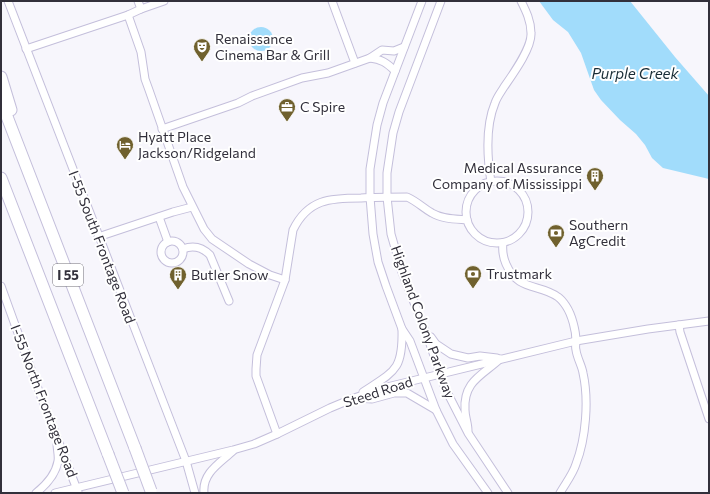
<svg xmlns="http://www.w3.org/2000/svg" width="710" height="494" font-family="Commissioner,sans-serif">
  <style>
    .water { fill: #a1dcfb }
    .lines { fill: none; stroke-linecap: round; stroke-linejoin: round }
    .minor-casing { stroke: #c4bfdb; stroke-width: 9 }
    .highway-casing { stroke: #c4bfdb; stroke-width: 13 }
    .minor { stroke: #fff; stroke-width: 7 }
    .highway { stroke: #fff; stroke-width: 11 }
    .highway-bridge-casing { stroke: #c4bfdb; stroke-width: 13; stroke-linecap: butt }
    .highway-bridge { stroke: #fff; stroke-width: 11 }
    .labels { text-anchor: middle; stroke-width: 4; stroke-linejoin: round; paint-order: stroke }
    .shield { fill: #fff; stroke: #706e76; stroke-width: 1 }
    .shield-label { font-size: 13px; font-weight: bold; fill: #32303b }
    .poi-label { font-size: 14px; fill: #32303b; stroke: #fff; text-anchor: start }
    .street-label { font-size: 14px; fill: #32303b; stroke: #fff }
    .water-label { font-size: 15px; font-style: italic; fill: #192d36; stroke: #fff }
  </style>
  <rect width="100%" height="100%" fill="#f7f6fc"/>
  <g class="water">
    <polygon points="539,1 630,1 675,57 709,96 709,179 663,168 652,158 645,145 636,134 620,120 601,100 594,90 581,53 568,32 553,20"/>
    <circle cx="261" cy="39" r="12"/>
  </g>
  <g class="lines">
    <g class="minor-casing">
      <g id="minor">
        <polyline points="8,1 186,461 195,493"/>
        <polyline points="138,1 141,9"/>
        <polyline points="332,1 355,63"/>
        <polyline points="422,1 383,103 377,125 370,169 370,197 373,234 378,262 386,286 402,329 410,341 436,410 453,444 488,493"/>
        <polyline points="441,1 399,112 393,133 387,173 387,197 391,234 402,272 428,338 445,388 468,433 508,493"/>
        <polyline points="128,15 141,52 145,79 149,90 183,187 204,229 212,239 249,264 270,275 285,280"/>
        <polyline points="26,49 128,15 141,9 164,1"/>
        <path d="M370 58C381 59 387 63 395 71"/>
        <polyline points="162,129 238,103 252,96 302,78 328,73 370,58 382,50 394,51 404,47"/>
        <circle cx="497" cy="212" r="31"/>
        <path d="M491 182C487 156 485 127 495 103 497 97 501 92 504 87 513 74 532 48 531 33 531 21 526 11 521 1"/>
        <polyline points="159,217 168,242"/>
        <polyline points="98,237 173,212 192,207"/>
        <circle cx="172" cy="252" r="11"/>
        <path d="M503 243C502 251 503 257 506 264 518 292 539 283 558 297 561 299 564 303 566 306 572 315 576 331 576 341 576 344 575 347 576 350 577 358 582 366 583 373 589 400 586 438 576 464 573 474 565 484 560 493"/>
        <path d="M183 249C193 245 202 247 210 255L229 301"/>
        <polyline points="1,286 40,394 78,492"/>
        <polyline points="679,325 680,332 709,419"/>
        <polyline points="431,337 436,344 451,354 468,358 480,356 497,358"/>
        <path d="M363 392C395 371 403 370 402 329"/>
        <polyline points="358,398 372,399 394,393 407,393 436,410"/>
        <path d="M468 431C468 423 465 417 465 410 463 381 483 375 500 359"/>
        <path d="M277 434 256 376V369L257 355 285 280 293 230C308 199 330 198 361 198 376 197 392 197 407 197 418 202 423 208 432 213 442 219 455 219 467 220"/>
        <path d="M36 493C46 485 56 473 58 461 59 456 57 449 57 444"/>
        <polyline points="55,493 233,450 254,444 277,434 330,408 354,398 387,387 576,341 648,329 709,321"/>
        <path d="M204 493C202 473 220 463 233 451"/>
      </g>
    </g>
    <g class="highway-casing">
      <g id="highway">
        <polyline points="1,77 11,110"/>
        <polyline points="1,101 135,448"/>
        <polyline points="1,178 108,454"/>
      </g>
    </g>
    <use href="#minor" class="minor"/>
    <use href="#highway" class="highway"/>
    <g class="highway-bridge-casing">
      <g id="highway-bridge">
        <polyline points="135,448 151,491"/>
        <polyline points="108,454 123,493"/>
      </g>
    </g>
    <use href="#highway-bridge" class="highway-bridge"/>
  </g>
  <defs>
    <g id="theatre-pin" transform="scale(0.9)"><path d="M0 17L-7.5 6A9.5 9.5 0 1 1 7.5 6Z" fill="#70612e" stroke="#fff"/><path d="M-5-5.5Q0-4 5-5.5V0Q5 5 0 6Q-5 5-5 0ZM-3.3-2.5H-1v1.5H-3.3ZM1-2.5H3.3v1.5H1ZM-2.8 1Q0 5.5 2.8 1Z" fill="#fff"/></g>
    <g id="office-pin" transform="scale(0.9)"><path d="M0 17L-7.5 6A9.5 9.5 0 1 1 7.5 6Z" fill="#70612e" stroke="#fff"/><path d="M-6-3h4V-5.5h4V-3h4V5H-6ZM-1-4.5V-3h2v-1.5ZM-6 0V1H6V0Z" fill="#fff"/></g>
    <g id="hotel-pin" transform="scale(0.9)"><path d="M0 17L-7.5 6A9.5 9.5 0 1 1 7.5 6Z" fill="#70612e" stroke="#fff"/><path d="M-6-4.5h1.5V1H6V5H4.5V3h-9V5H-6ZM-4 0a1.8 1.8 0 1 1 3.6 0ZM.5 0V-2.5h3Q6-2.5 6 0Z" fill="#fff"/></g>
    <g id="building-pin" transform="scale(0.9)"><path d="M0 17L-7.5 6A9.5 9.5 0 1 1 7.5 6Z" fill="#70612e" stroke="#fff"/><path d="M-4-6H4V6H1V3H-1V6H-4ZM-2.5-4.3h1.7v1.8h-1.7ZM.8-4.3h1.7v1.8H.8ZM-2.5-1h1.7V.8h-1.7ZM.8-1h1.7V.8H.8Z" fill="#fff"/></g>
    <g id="bank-pin" transform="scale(0.9)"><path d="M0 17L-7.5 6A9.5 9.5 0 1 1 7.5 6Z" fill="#70612e" stroke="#fff"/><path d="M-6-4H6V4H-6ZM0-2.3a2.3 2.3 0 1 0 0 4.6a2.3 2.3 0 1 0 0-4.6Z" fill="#fff"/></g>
  </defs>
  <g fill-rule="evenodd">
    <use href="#theatre-pin" x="202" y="47"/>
    <use href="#office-pin" x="287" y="107"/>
    <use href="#hotel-pin" x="125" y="145"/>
    <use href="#building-pin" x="595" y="176"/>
    <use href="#bank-pin" x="556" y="233"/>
    <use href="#bank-pin" x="473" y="274"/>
    <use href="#building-pin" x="178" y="275"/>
  </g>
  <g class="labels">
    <rect class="shield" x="53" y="264" width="30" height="22" rx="3"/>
    <g class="shield-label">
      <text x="68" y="280">I 55</text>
    </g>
    <g class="poi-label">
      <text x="215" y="44">Renaissance<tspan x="215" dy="16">Cinema Bar &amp; Grill</tspan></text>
      <text x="300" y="112">C Spire</text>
      <text x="138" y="142">Hyatt Place<tspan x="138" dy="16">Jackson/Ridgeland</tspan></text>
      <text x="582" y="173" text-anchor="end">Medical Assurance<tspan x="582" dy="16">Company of Mississippi</tspan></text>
      <text x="569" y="230">Southern<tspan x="569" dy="16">AgCredit</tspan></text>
      <text x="486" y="279">Trustmark</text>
      <text x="191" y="280">Butler Snow</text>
    </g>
    <g class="street-label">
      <text transform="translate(102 247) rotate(69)" y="5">I-55 South Frontage Road</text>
      <text transform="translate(423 322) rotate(70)" y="5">Highland Colony Parkway</text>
      <text transform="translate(378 392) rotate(-18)" y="5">Steed Road</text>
      <text transform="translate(44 401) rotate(69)" y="5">I-55 North Frontage Road</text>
    </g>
    <g class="water-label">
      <text x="635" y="79">Purple Creek</text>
    </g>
  </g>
  <rect width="710" height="494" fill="none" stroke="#32303b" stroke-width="4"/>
</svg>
